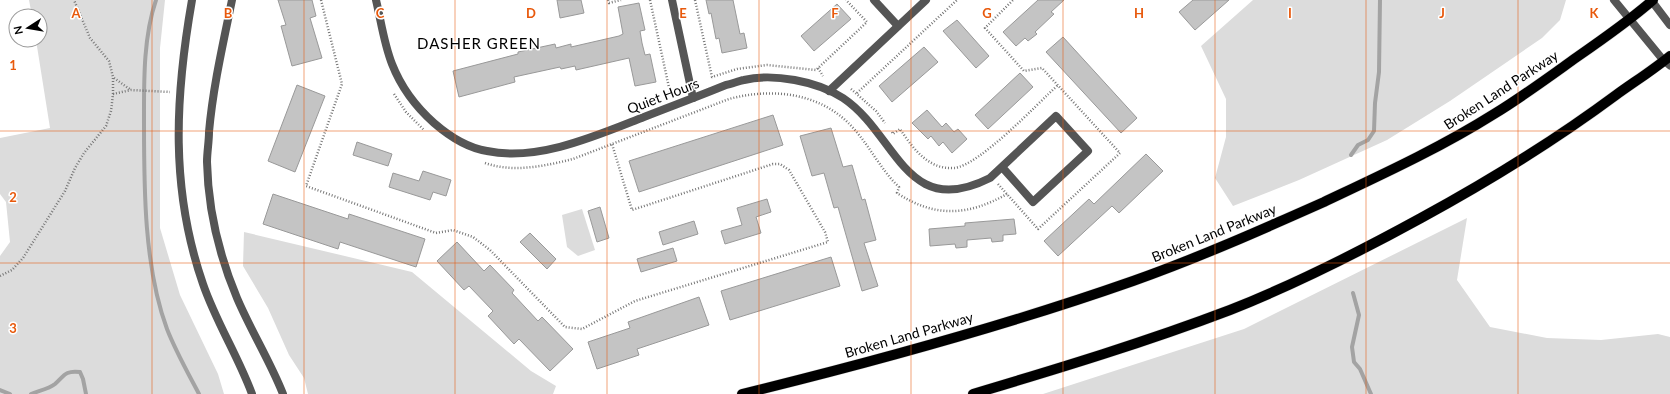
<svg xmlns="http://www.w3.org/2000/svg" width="1670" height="394" font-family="Lato,sans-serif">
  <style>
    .green { fill: #dcdcdc }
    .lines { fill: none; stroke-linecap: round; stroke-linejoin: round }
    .stream { stroke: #a3a3a3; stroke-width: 4 }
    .building { fill: #c4c4c4; stroke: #999 }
    .primary-casing { stroke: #dbdbdb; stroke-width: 11 }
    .path { stroke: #777; stroke-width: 2.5; stroke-dasharray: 1 2; stroke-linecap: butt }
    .service { stroke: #555; stroke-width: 7 }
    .minor { stroke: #555; stroke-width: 8 }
    .tertiary { stroke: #555; stroke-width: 8 }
    .primary { stroke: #000; stroke-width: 10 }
    .grid { fill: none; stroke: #e8590c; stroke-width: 1; stroke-opacity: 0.55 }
    .labels { text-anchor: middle; stroke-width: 3; stroke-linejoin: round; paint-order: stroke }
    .street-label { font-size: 14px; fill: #000; stroke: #fff }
    .neighbourhood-label { font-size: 15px; letter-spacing: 1px; fill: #000; stroke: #fff }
    .grid-label { font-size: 13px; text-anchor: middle; font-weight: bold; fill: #e8590c; stroke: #fff; stroke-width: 3; stroke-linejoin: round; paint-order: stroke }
  </style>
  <rect width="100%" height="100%" fill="#fff"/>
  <g class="green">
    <polygon points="29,0 165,0 160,48 160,228 180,295 218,374 224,394 0,394 0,256 10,242 6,202 0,194 0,138 50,128 36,40 40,40 40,16 32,16"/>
    <polygon points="1253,0 1566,0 1560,20 1542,38 1450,101 1387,140 1299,180 1233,206 1215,178 1226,137 1226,99 1201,46"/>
    <polygon points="582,209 595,250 578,256 567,247 562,215"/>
    <polygon points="1467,218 1457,280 1490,327 1547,338 1601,340 1658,334 1670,337 1670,394 1043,394 1244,329"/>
    <polygon points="244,232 412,272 531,371 556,386 553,394 308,394 304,378 289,355 268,308 243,266"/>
  </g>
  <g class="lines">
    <g class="stream">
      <path d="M156 0C143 38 144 83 144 123 144 188 144 267 167 329 176 352 188 373 199 394"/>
      <polyline points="1351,155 1358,145 1368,140 1374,131 1375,103 1379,72 1380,0"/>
      <polyline points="1353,293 1359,315 1352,347 1354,362 1360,369 1371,394"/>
      <polyline points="0,390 10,394"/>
      <path d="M31 394C38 391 49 389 55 384 64 376 65 370 80 372L83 379 86 394"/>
    </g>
  </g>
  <g class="building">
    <polygon points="278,0 312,0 316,16 310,18 322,58 292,66 281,26 286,25"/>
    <polygon points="557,0 581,0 584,13 560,18"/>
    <polygon points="706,0 733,0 740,34 744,33 747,48 722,53 719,38 716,39 711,13 709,14"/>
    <polygon points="1038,0 1064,0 1051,12 1054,14 1035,32 1037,34 1028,41 1025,38 1016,46 1003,32"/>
    <polygon points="1193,0 1229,0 1195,30 1179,12"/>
    <polygon points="639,3 645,30 640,31 642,43 645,55 650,54 656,82 635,86 629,58 576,70 575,66 561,69 560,67 514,77 515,82 459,97 453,71 518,54 518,52 555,44 556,48 571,44 571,47 619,36 623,34 618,7"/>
    <polygon points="837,4 851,19 814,51 801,36"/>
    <polygon points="957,20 989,56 976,68 943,31"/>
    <polygon points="1063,37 1137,118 1121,133 1046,52"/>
    <polygon points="924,47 938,62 892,102 879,86"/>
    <polygon points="1020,73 1033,87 988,129 975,115"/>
    <polygon points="297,85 325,96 295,172 268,161"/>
    <polygon points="927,110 942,127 946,123 954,132 958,129 967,139 952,153 943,142 939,146 931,136 928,139 912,123"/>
    <polygon points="773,115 783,145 639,192 629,161"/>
    <polygon points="831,128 843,167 852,165 862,200 865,199 876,240 864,243 878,286 862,291 838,207 834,208 824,173 812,176 800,136"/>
    <polygon points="357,142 392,154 388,166 353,155"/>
    <polygon points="1146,154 1163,171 1119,213 1112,206 1058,256 1044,241 1089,199 1094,204"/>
    <polygon points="423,171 451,180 446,196 433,192 430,200 389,187 393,173 419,181"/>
    <polygon points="273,194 348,219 349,214 425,239 416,267 340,242 338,249 263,224"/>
    <polygon points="767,199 771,212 756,217 761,233 725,244 721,231 742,225 737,208"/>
    <polygon points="600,207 609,238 597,242 588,211"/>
    <polygon points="1014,219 1016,234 1003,235 1003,241 992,242 991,238 967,240 967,247 956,248 955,244 930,246 929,229 965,226 965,223"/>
    <polygon points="694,221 698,234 663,245 659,232"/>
    <polygon points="530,233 556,259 547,269 520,242"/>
    <polygon points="457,242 484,271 490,265 514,290 512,293 538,321 542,317 573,349 550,371 519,339 514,344 488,316 493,311 469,286 464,290 437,261"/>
    <polygon points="673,248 677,261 641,272 637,259"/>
    <polygon points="831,257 840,286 730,320 721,291"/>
    <polygon points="699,297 709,325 637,349 639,355 597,369 588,342 630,328 628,322"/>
  </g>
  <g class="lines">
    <g class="primary-casing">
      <g id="primary">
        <path d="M742 394C873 362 1005 326 1133 281 1198 258 1261 230 1324 202 1381 175 1440 148 1494 114 1522 97 1549 77 1577 57 1603 39 1629 21 1653 0"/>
        <path d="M973 394C1060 368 1146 342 1230 310 1296 284 1359 252 1421 218 1489 181 1554 141 1616 95 1634 82 1653 70 1670 56"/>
      </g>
    </g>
    <g class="path">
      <polyline points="321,0 342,84 306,186 436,233 453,230 473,237 490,250 565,327 582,329 635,301 828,242 825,232 789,170 780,164 773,164 632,210 612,144"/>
      <polyline points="608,0 609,3 621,0"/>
      <polyline points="650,0 670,92"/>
      <polyline points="695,0 712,77 737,69 767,65 816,70 867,22 846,0"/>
      <polyline points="818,68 823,76"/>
      <polyline points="114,78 131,90"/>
      <polyline points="851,89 876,111 885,123"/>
      <polyline points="857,93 957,0"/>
      <polyline points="113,94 131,90 170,92"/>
      <polyline points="394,94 406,112 424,130"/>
      <path d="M892 132 893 134 900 129C912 147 928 170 954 168 979 166 1037 104 1058 85"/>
      <path d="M485 163C513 173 545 166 573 159L729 99C773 87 823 93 854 129 871 148 881 170 899 187L897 193C935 218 968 216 1007 194"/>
      <polyline points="998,184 1038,229 1120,153 1042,68 1024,71 985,28 1013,0"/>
      <polyline points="0,276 12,270 23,258 65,191 75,168 84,153 106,126 111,111 113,94 113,77 109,61 90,38 74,0"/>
    </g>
    <polyline class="service" points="1664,61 1670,66"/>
    <g class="minor">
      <path d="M376 0C381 21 384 44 392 64 401 87 416 107 434 123 449 136 468 148 487 151 538 162 598 135 644 117 672 106 699 96 726 85 732 84 738 81 744 80 773 73 817 81 843 98 897 134 905 221 990 178L1056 116 1088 151 1033 202 1002 167"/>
      <polyline points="672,0 693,98"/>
      <polyline points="874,0 898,26"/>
      <polyline points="829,91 926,0"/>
    </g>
    <g class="tertiary">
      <path d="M192 0C175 97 170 189 203 284 216 322 238 356 252 394"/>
      <path d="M232 0C223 44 213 87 209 132 209 142 207 152 207 162 208 208 219 255 237 298 251 331 270 361 283 394"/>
      <polyline points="1614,0 1664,61"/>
      <polyline points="1651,0 1670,25"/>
    </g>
    <use href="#primary" class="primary"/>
  </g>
  <path class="grid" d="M152 0V394M304 0V394M455 0V394M607 0V394M759 0V394M911 0V394M1063 0V394M1215 0V394M1366 0V394M1518 0V394M0 131H1670M0 263H1670"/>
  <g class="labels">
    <g class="street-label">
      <text transform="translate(1501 90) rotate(-33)" y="5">Broken Land Parkway</text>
      <text transform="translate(663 96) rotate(-21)" y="5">Quiet Hours</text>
      <text transform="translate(1214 233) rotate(-22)" y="5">Broken Land Parkway</text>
      <text transform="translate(909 335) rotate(-16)" y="5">Broken Land Parkway</text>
    </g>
    <g class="neighbourhood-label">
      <text x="479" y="49">DASHER GREEN</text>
    </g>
  </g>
  <g class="grid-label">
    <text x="76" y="18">A</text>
    <text x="228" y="18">B</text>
    <text x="380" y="18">C</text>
    <text x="531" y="18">D</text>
    <text x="683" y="18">E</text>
    <text x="835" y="18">F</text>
    <text x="987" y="18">G</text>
    <text x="1139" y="18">H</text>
    <text x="1290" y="18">I</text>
    <text x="1442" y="18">J</text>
    <text x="1594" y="18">K</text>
    <text x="13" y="70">1</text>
    <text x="13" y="202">2</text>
    <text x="13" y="333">3</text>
  </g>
  <g transform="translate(28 28) rotate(258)"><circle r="19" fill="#ffffff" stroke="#999999"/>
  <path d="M0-3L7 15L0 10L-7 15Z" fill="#000000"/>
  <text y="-6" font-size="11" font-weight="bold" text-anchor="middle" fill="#000000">N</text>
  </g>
</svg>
